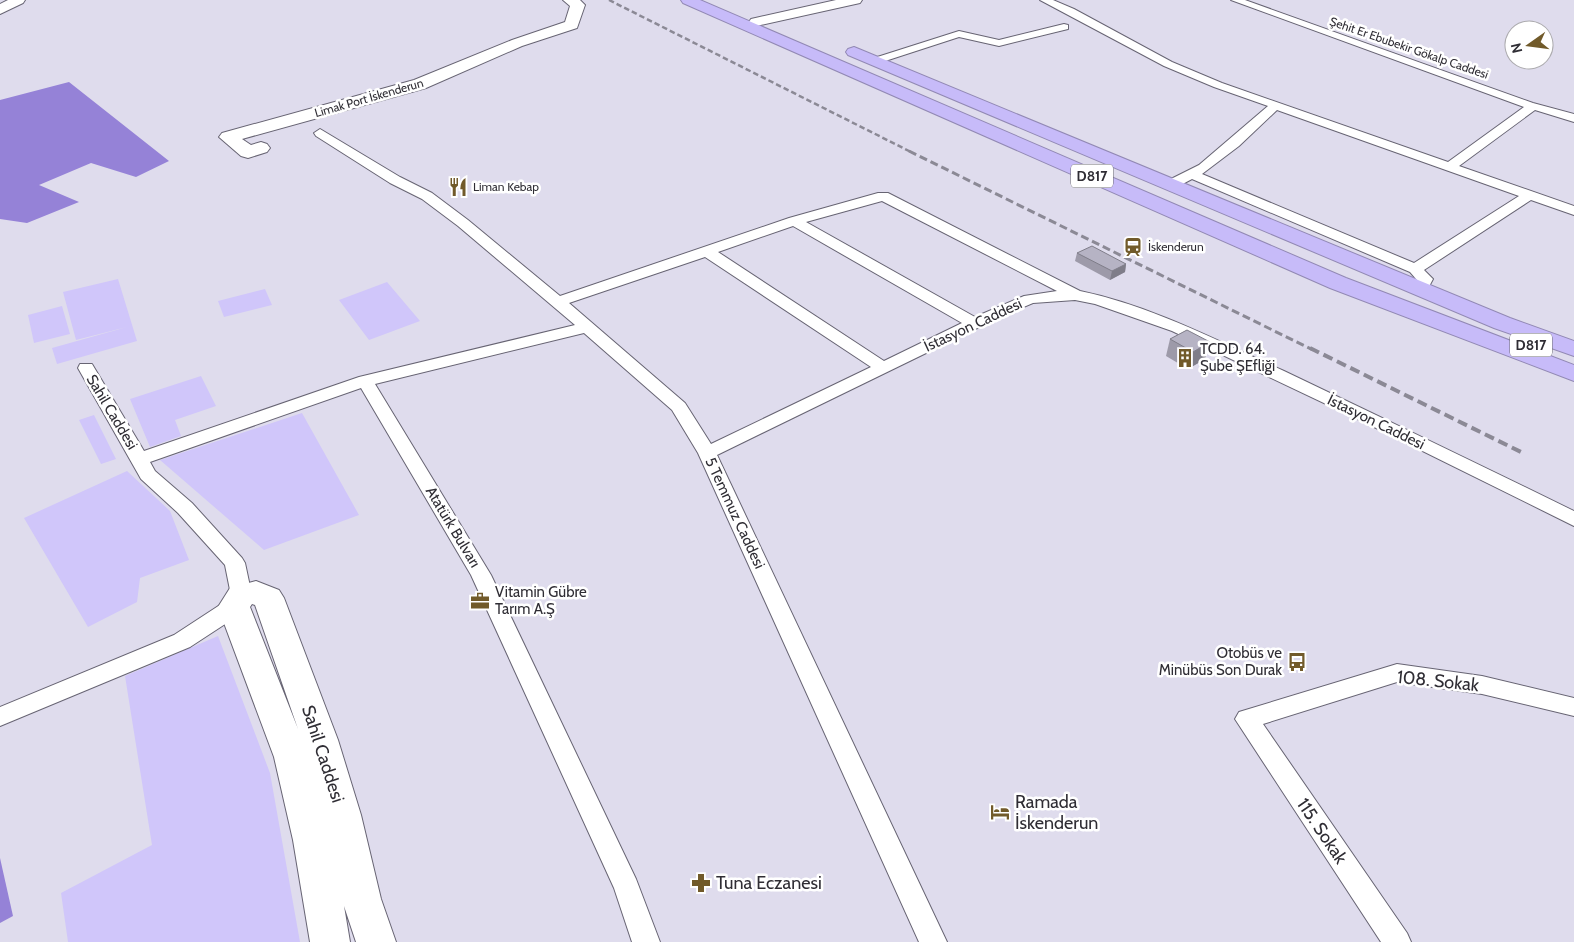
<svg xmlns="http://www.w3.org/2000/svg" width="1574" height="942" font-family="Cabin,sans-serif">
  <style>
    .green { fill: #d0c6fa }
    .water { fill: #9582d7 }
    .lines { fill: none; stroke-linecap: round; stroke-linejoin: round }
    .street-casing { stroke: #676473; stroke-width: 2 }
    .secondary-casing { stroke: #676473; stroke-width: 2 }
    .highway-casing { stroke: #9289b4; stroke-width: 2 }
    .street { fill: #fff; fill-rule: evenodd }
    .secondary { fill: #fff; fill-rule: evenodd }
    .highway { fill: #c7bbf9; fill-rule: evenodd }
    .rail-far2 { stroke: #8b8995; stroke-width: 2.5; stroke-dasharray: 5.5 3; stroke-linecap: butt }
    .rail-far1 { stroke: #8b8995; stroke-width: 3; stroke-dasharray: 8 4; stroke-linecap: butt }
    .rail { stroke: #8b8995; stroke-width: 4; stroke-dasharray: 10 5; stroke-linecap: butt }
    .wall { fill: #9d9aa9 }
    .shaded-wall { fill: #7f7d89 }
    .building { fill: #b6b3c4; stroke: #7f7d89 }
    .labels { text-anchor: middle; stroke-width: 5; stroke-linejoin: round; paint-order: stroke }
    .far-street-label { font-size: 12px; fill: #2f2d34; stroke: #fff }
    .far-poi-label { font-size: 12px; fill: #2f2d34; stroke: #fff; text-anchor: start }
    .shield { fill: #fff; stroke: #6d6c71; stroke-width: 1 }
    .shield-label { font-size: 14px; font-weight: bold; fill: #2f2d34 }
    .street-label { font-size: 15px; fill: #2f2d34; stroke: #fff }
    .poi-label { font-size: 15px; fill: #2f2d34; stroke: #fff; text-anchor: start }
    .near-street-label { font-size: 18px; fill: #2f2d34; stroke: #fff }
    .near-poi-label { font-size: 18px; fill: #2f2d34; stroke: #fff; text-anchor: start }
  </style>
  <rect width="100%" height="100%" fill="#dfdced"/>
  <g class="green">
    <polygon points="118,279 137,341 57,364 52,348 127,327 76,340 63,292"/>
    <polygon points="387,282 420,321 369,340 339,300"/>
    <polygon points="265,289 272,305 224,317 218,301"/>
    <polygon points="62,306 70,334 34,343 28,315"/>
    <polygon points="201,376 216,406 175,420 181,436 150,447 130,399"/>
    <polygon points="302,413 359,515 264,550 160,460"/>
    <polygon points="94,415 116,459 101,464 79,420"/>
    <polygon points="127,471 170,511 189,560 140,578 137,602 88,627 24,518"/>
    <polygon points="218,636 270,773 300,942 68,942 61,893 152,845 125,676"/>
  </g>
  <g class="water">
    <polygon points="69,82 169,161 136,177 91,163 39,185 79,202 27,223 0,219 0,100"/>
    <polygon points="0,858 13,916 0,923"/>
  </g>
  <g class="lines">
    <g class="street-casing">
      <g id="street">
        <path d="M1040 0H1053L1074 9 1172 62 1222 83 1448 162 1524 107 1231 0H1245L1533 103 1574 114V122L1535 110 1459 166 1574 206V215L1531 200 1424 270 1433 279 1426 292H1416L1413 289 1417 280 1410 272 1192 179 1175 188H1165L1163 185 1165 182 1199 165 1268 106 1214 87 1164 66ZM1277 110 1519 196 1414 263 1202 174 1239 146Z"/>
        <polygon points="1064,24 1068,25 1068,29 999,46 959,37 879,63 875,64 870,61 871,59 959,31 999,40"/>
        <path d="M320 129 400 177 432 193 468 220 560 296 789 218 878 193H888L1080 291C1152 306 1218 341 1284 371 1381 417 1478 464 1574 511V526L1366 423 1172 331 1095 304 1075 300 1033 303 1002 316 717 455 947 942H919L698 453 672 410 584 333 375 384 491 575 636 879 660 942H632L614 888 471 575 361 388 150 462 155 471 192 503 242 558 245 563 252 596 248 601 243 603 245 607 242 613 190 647 0 726V707L174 635 226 601 232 600 225 565 178 513 141 479 78 368 80 364H92L144 451 359 377 575 325 458 226 422 199 390 183 316 136 314 133ZM882 201 1057 291 1024 296 975 317 806 222ZM793 226 962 323 884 361 718 252ZM705 257 871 367 711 444 685 403 569 303Z"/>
        <polygon points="1397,664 1482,676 1574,698 1574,716 1482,694 1397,682 1263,724 1407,933 1411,942 1381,942 1235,719 1239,712"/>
      </g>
    </g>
    <g class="secondary-casing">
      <g id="secondary">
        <polygon points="8,0 25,0 23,3 0,14 0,4"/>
        <polygon points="563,0 580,0 585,5 577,28 522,46 426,88 242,139 251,145 261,142 267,144 270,148 267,152 248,158 241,156 219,137 222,133 414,80 512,40 565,22 570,6"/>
        <polygon points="836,0 862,0 860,3 756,26 751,25 749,22 751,19"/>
        <path d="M256 581 279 590 284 598 338 740 361 815 381 899 396 942H356L344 906 350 942H310L293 840 274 757 218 607 230 588ZM252 604 255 605 298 729 250 607Z"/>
      </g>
    </g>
    <g class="highway-casing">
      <g id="highway">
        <polygon points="681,0 700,0 1346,278 1574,365 1574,381 1330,288 683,3"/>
        <polygon points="854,47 1510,318 1574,341 1574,356 1494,328 848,55 846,52 848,49"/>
      </g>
    </g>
    <use href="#street" class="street"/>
    <use href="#secondary" class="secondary"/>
    <use href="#highway" class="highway"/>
    <polyline class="rail-far2" points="609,0 911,152"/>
    <polyline class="rail-far1" points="909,151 1313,350"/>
    <polyline class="rail" points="1310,348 1523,453"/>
  </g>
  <g class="wall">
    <polygon points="1077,253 1126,264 1125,272 1110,280 1075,261"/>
    <polygon points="1187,330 1205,359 1188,369 1166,356 1170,339"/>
  </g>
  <g class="shaded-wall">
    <polygon points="1126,264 1125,272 1110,280 1112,271"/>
    <polygon points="1210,342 1205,359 1188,369 1193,352"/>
  </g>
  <g class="building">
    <polygon points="1092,246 1126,264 1112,271 1077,253"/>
    <polygon points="1187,330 1210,342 1193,352 1170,339"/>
  </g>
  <defs>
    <g id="restaurant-bare" transform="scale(1.5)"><path d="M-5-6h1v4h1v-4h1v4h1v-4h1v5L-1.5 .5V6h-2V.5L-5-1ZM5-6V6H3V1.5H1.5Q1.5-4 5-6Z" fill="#715a2a" stroke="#fff" stroke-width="2.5" paint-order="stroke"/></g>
    <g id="station-bare" transform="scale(1.5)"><path d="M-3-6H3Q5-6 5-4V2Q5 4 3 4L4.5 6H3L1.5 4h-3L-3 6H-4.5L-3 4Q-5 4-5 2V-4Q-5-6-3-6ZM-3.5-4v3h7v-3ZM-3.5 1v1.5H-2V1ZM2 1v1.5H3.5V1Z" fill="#715a2a" stroke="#fff" stroke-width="2.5" paint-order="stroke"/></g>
    <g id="building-bare" transform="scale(1.5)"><path d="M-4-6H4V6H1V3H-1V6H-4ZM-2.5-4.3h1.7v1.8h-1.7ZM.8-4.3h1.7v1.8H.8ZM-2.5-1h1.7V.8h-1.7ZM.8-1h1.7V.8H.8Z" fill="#715a2a" stroke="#fff" stroke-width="2.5" paint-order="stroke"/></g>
    <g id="office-bare" transform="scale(1.5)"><path d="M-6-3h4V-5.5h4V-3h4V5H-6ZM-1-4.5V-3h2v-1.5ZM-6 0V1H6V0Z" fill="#715a2a" stroke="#fff" stroke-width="2.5" paint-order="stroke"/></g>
    <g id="bus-bare" transform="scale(1.5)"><path d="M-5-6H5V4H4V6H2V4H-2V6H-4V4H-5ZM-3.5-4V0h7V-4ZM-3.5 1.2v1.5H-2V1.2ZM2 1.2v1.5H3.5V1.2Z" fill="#715a2a" stroke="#fff" stroke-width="2.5" paint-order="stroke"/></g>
    <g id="hotel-bare" transform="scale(1.5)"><path d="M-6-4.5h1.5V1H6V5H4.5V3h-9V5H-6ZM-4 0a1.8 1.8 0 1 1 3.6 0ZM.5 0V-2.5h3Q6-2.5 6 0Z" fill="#715a2a" stroke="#fff" stroke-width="2.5" paint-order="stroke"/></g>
    <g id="pharmacy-bare" transform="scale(1.5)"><path d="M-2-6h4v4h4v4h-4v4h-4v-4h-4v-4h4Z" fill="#715a2a" stroke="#fff" stroke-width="2.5" paint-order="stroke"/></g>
  </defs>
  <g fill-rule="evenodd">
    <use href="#restaurant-bare" x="458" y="187"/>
    <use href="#station-bare" x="1133" y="247"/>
    <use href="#building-bare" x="1185" y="358"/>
    <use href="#office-bare" x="480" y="601"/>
    <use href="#bus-bare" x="1297" y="662"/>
    <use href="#hotel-bare" x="1000" y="812"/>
    <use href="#pharmacy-bare" x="701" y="883"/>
  </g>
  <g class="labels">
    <g class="far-street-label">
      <text transform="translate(1409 48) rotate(19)" y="4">Şehit Er Ebubekir Gökalp Caddesi</text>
      <text transform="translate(369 98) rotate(-16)" y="4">Limak Port İskenderun</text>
    </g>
    <g class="far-poi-label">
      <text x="473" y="191">Liman Kebap</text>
      <text x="1148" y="251">İskenderun</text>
    </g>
    <g class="shield">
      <rect x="1071" y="164.5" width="42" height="23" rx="4"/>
      <rect x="1510" y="333.5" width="42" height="23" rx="4"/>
    </g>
    <g class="shield-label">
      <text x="1092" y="181">D817</text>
      <text x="1531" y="350">D817</text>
    </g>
    <g class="street-label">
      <text transform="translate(973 325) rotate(-25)" y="5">İstasyon Caddesi</text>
      <text transform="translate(112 412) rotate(59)" y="5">Sahil Caddesi</text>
      <text transform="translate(1376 422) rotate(26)" y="5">İstasyon Caddesi</text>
      <text transform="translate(735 513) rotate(65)" y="5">5 Temmuz Caddesi</text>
      <text transform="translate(453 527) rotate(59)" y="5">Atatürk Bulvarı</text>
    </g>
    <g class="poi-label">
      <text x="1200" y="354">TCDD. 64.<tspan x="1200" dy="17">Şube ŞEfliği</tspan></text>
      <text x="495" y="597">Vitamin Gübre<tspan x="495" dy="17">Tarım A.Ş</tspan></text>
      <text x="1282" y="658" text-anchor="end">Otobüs ve<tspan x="1282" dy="17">Minübüs Son Durak</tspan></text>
    </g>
    <g class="near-street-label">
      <text transform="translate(1438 681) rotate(6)" y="6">108. Sokak</text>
      <text transform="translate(323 754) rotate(72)" y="6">Sahil Caddesi</text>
      <text transform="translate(1322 831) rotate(56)" y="6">115. Sokak</text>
    </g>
    <g class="near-poi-label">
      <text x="1015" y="808">Ramada<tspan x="1015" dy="21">İskenderun</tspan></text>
      <text x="716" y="889">Tuna Eczanesi</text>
    </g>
  </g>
  <g transform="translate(1529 45) rotate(256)"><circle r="24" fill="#ffffff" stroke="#acabae"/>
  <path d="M0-4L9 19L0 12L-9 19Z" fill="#715a2a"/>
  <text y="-8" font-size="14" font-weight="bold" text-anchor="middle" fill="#2f2d34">N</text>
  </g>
</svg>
